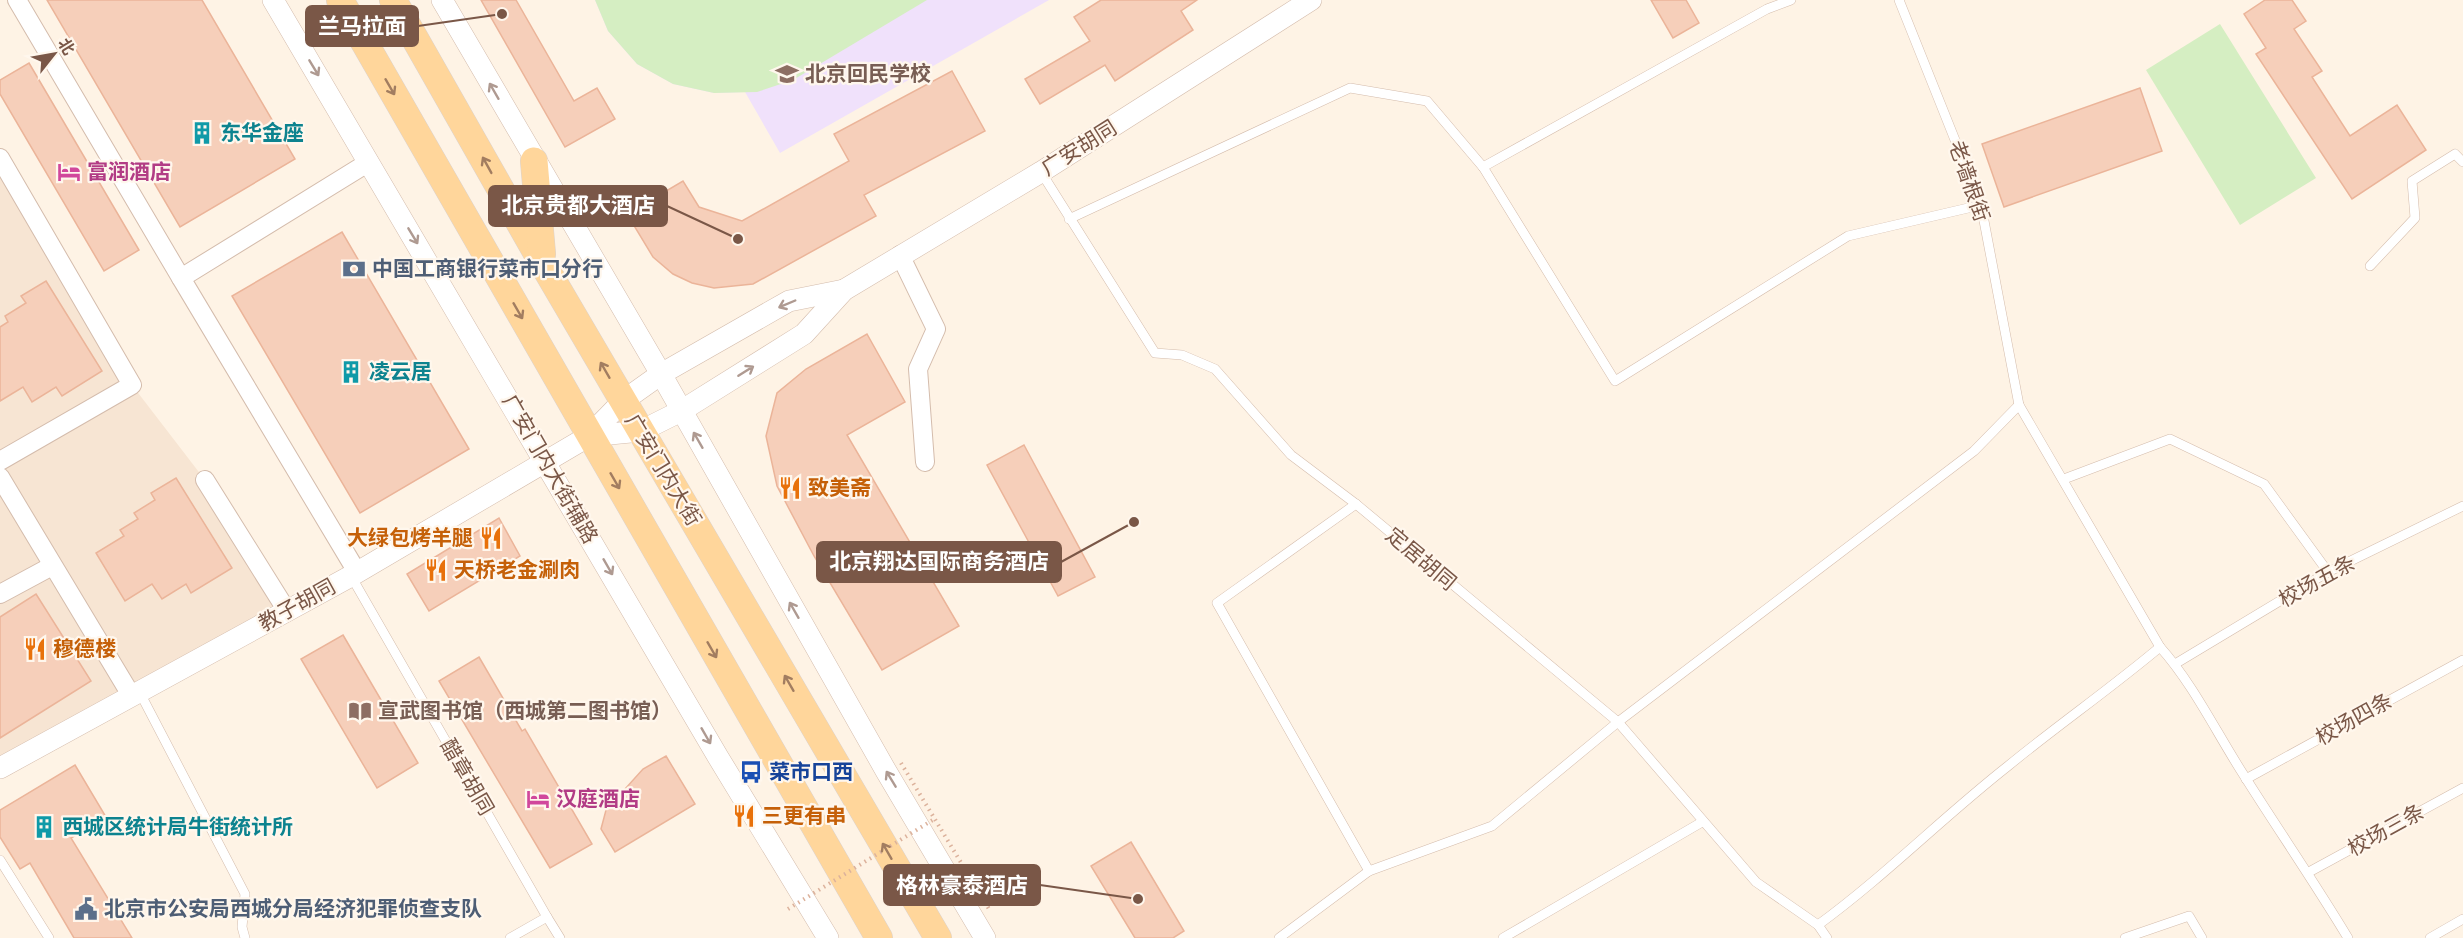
<svg xmlns="http://www.w3.org/2000/svg" width="2463" height="938" font-family="Helvetica,'Noto Sans SC',sans-serif">
  <style>
    .residential { fill: #f7e5d3 }
    .education { fill: #f0e1fb }
    .green { fill: #d5eec2 }
    .building { fill: #f6cfba; stroke: #ebb499; stroke-width: 1.5 }
    .lines { fill: none; stroke-linecap: round; stroke-linejoin: round }
    .service-casing { stroke: #d4bcac; stroke-width: 10 }
    .minor-casing { stroke: #d4bcac; stroke-width: 20 }
    .tertiary-casing { stroke: #d4bcac; stroke-width: 22 }
    .primary-casing { stroke: #dcd3cf; stroke-width: 28 }
    .service { stroke: #fff; stroke-width: 9 }
    .minor { stroke: #fff; stroke-width: 18 }
    .tertiary { stroke: #fff; stroke-width: 21 }
    .primary { stroke: #ffd69b; stroke-width: 27 }
    .path-bridge { stroke: #dcb29c; stroke-width: 4; stroke-dasharray: 1.5 4.5; stroke-linecap: butt }
    .oneway { stroke: #af9a91 }
    .oneway2 { stroke: #a27d60 }
    .labels { text-anchor: middle; stroke-width: 4.5; stroke-linejoin: round; paint-order: stroke }
    .education-label { font-size: 21px; font-weight: bold; fill: #785e54; stroke: #fff7ed; text-anchor: start }
    .culture-label { font-size: 21px; font-weight: bold; fill: #0d838f; stroke: #fff7ed; text-anchor: start }
    .street-label { font-size: 21px; fill: #7a5747; stroke: #fff7ed }
    .hotel-label { font-size: 21px; font-weight: bold; fill: #b23c85; stroke: #fff7ed; text-anchor: start }
    .service-label { font-size: 21px; font-weight: bold; fill: #4e5e75; stroke: #fff7ed; text-anchor: start }
    .food-label { font-size: 21px; font-weight: bold; fill: #c56008; stroke: #fff7ed; text-anchor: start }
    .transit-label { font-size: 21px; font-weight: bold; fill: #164399; stroke: #fff7ed; text-anchor: start }
    .leader { fill: none; stroke: #7a5747; stroke-width: 2 }
    .callout-dot { fill: #7a5747; stroke: #fff7ed; stroke-width: 2 }
    .callout { fill: #7a5747; stroke: #7a5747; stroke-width: 2 }
    .callout-label { font-size: 22px; text-anchor: middle; font-weight: bold; fill: #fff }
  </style>
  <rect width="100%" height="100%" fill="#fef3e5"/>
  <polygon class="residential" points="0,158 132,385 205,480 287,611 0,768"/>
  <polygon class="education" points="595,0 1049,0 780,153 745,92 714,93 673,84 637,64 608,31"/>
  <g class="green">
    <polygon points="595,0 927,0 793,80 757,92 714,93 673,84 637,64 608,31"/>
    <polygon points="2220,24 2316,178 2240,225 2146,70"/>
  </g>
  <g class="building">
    <polygon points="47,0 202,0 295,159 180,227"/>
    <polygon points="481,0 516,0 574,101 597,88 615,119 565,147"/>
    <polygon points="1101,0 1197,0 1181,11 1193,30 1115,81 1105,65 1040,104 1025,79 1090,41 1074,17"/>
    <polygon points="1651,0 1686,0 1699,23 1673,38"/>
    <polygon points="2265,0 2292,0 2306,21 2294,29 2322,71 2312,77 2350,136 2397,105 2426,150 2352,199 2256,54 2266,48 2244,14"/>
    <polygon points="29,63 139,250 104,271 0,94 0,80"/>
    <polygon points="952,71 985,131 864,195 876,216 753,284 714,288 692,283 673,274 653,257 627,214 683,181 699,207 742,221 849,161 834,134"/>
    <polygon points="2140,88 2162,151 2004,207 1982,144"/>
    <polygon points="342,232 469,449 360,513 232,296"/>
    <polygon points="46,281 102,371 62,396 56,387 32,402 23,387 0,401 0,327 8,322 5,316 26,303 21,296"/>
    <polygon points="867,334 905,402 847,435 959,626 882,670 814,556 777,486 766,436 777,393 806,369"/>
    <polygon points="1024,445 1095,577 1058,596 987,465"/>
    <polygon points="176,478 232,568 191,593 186,584 162,599 152,584 125,601 96,553 124,536 120,530 138,519 134,513 155,500 151,493"/>
    <polygon points="499,518 520,556 429,611 407,574"/>
    <polygon points="36,594 91,681 0,738 0,617"/>
    <polygon points="343,635 418,763 377,788 301,659"/>
    <polygon points="479,657 522,731 525,729 592,844 550,868 439,681"/>
    <polygon points="666,756 695,804 615,852 601,829 606,810 643,769"/>
    <polygon points="75,765 106,817 71,838 132,938 74,938 30,863 20,869 0,837 0,810"/>
    <polygon points="1131,842 1184,931 1173,938 1135,938 1091,866"/>
  </g>
  <g class="lines">
    <g class="service-casing">
      <g id="service">
        <polyline points="1899,0 1981,205 2019,405"/>
        <polyline points="1483,167 1767,9 1791,0"/>
        <polyline points="1041,172 1155,353 1182,355 1215,369 1291,455 1356,504 1618,722 1756,882 1818,925 1827,938"/>
        <polyline points="1069,219 1350,88 1427,101 1483,167 1615,381 1848,236 1981,205"/>
        <polyline points="2370,266 2415,218 2412,181 2455,154 2463,162"/>
        <polyline points="2064,479 2170,439 2264,484 2328,572"/>
        <polyline points="1356,504 1217,603 1369,871"/>
        <polyline points="351,576 547,917"/>
        <polyline points="2175,664 2328,572 2463,506"/>
        <polyline points="139,691 245,894 242,927 245,938"/>
        <polyline points="2246,779 2463,660"/>
        <polyline points="0,860 49,938"/>
        <polyline points="2309,872 2463,788"/>
        <path d="M1818 925C1885 876 1943 817 2008 766 2058 725 2110 689 2160 647"/>
        <polyline points="510,938 547,917 560,938"/>
        <path d="M1279 938 1369 871 1492 826 1618 722 1974 451 2019 405 2160 647C2194 685 2217 734 2245 777 2279 831 2315 883 2348 938"/>
        <polyline points="1503,938 1702,822"/>
        <polyline points="2125,938 2189,916 2202,938"/>
        <polyline points="2430,938 2463,919"/>
      </g>
    </g>
    <g class="minor-casing">
      <g id="minor">
        <polyline points="17,0 181,278 369,162"/>
        <polyline points="0,158 132,385 0,461"/>
        <polyline points="900,255 936,329 918,369 925,462"/>
        <polyline points="181,278 357,572"/>
        <polyline points="0,477 131,695"/>
        <polyline points="205,480 287,611"/>
        <polyline points="0,594 52,566"/>
      </g>
    </g>
    <g class="tertiary-casing">
      <g id="tertiary">
        <polyline points="273,0 718,757 828,938"/>
        <polyline points="442,0 661,374 886,771 985,938"/>
        <polyline points="589,436 641,431 681,411 804,334 844,290 1041,172 1311,0"/>
        <polyline points="0,768 351,576 589,436 623,401 661,374 789,301 844,290"/>
      </g>
    </g>
    <g class="primary-casing">
      <g id="primary">
        <polyline points="340,0 879,938"/>
        <polyline points="393,0 543,264 938,938"/>
        <polyline points="534,161 542,254"/>
      </g>
    </g>
    <use href="#service" class="service"/>
    <use href="#minor" class="minor"/>
    <use href="#tertiary" class="tertiary"/>
    <use href="#primary" class="primary"/>
    <g class="path-bridge">
      <polyline points="901,763 989,909"/>
      <polyline points="788,909 936,818"/>
    </g>
  </g>
  <defs><path id="oneway-shaft" d="M-6 0H5M1.5-3L5.5 0L1.5 3" fill="none" stroke-width="1.6" stroke-linecap="round" stroke-linejoin="round" transform="scale(1.5)"/></defs>
  <g class="oneway">
    <use href="#oneway-shaft" transform="translate(314 68) rotate(59)"/>
    <use href="#oneway-shaft" transform="translate(494 91) rotate(-120)"/>
    <use href="#oneway-shaft" transform="translate(413 236) rotate(59)"/>
    <use href="#oneway-shaft" transform="translate(787 304) rotate(157)"/>
    <use href="#oneway-shaft" transform="translate(746 371) rotate(-32)"/>
    <use href="#oneway-shaft" transform="translate(698 440) rotate(-120)"/>
    <use href="#oneway-shaft" transform="translate(608 567) rotate(60)"/>
    <use href="#oneway-shaft" transform="translate(794 610) rotate(-120)"/>
    <use href="#oneway-shaft" transform="translate(706 736) rotate(60)"/>
    <use href="#oneway-shaft" transform="translate(891 779) rotate(-121)"/>
  </g>
  <g class="oneway2">
    <use href="#oneway-shaft" transform="translate(390 87) rotate(60)"/>
    <use href="#oneway-shaft" transform="translate(487 165) rotate(-119)"/>
    <use href="#oneway-shaft" transform="translate(518 311) rotate(60)"/>
    <use href="#oneway-shaft" transform="translate(605 370) rotate(-120)"/>
    <use href="#oneway-shaft" transform="translate(615 481) rotate(60)"/>
    <use href="#oneway-shaft" transform="translate(712 650) rotate(60)"/>
    <use href="#oneway-shaft" transform="translate(789 683) rotate(-120)"/>
    <use href="#oneway-shaft" transform="translate(887 851) rotate(-120)"/>
  </g>
  <defs>
    <g id="school-bare" transform="scale(1.8)"><path d="M0-5L7-2L0 1L-7-2ZM-4 1L0 2.5L4 1V4Q0 6-4 4Z" fill="#8d6e63" stroke="#fff7ed" stroke-width="2.5" paint-order="stroke"/></g>
    <g id="building-bare" transform="scale(1.8)"><path d="M-4-6H4V6H1V3H-1V6H-4ZM-2.5-4.3h1.7v1.8h-1.7ZM.8-4.3h1.7v1.8H.8ZM-2.5-1h1.7V.8h-1.7ZM.8-1h1.7V.8H.8Z" fill="#0f9aa8" stroke="#fff7ed" stroke-width="2.5" paint-order="stroke"/></g>
    <g id="hotel-bare" transform="scale(1.8)"><path d="M-6-4.5h1.5V1H6V5H4.5V3h-9V5H-6ZM-4 0a1.8 1.8 0 1 1 3.6 0ZM.5 0V-2.5h3Q6-2.5 6 0Z" fill="#d1479c" stroke="#fff7ed" stroke-width="2.5" paint-order="stroke"/></g>
    <g id="bank-bare" transform="scale(1.8)"><path d="M-6-4H6V4H-6ZM0-2.3a2.3 2.3 0 1 0 0 4.6a2.3 2.3 0 1 0 0-4.6Z" fill="#5c6f8a" stroke="#fff7ed" stroke-width="2.5" paint-order="stroke"/></g>
    <g id="restaurant-bare" transform="scale(1.8)"><path d="M-5-6h1v4h1v-4h1v4h1v-4h1v5L-1.5 .5V6h-2V.5L-5-1ZM5-6V6H3V1.5H1.5Q1.5-4 5-6Z" fill="#e8710a" stroke="#fff7ed" stroke-width="2.5" paint-order="stroke"/></g>
    <g id="library-bare" transform="scale(1.8)"><path d="M-6-4Q-3-5.5-.7-3.5V5Q-3 3-6 4ZM6-4Q3-5.5 .7-3.5V5Q3 3 6 4Z" fill="#8d6e63" stroke="#fff7ed" stroke-width="2.5" paint-order="stroke"/></g>
    <g id="bus-bare" transform="scale(1.8)"><path d="M-5-6H5V4H4V6H2V4H-2V6H-4V4H-5ZM-3.5-4V0h7V-4ZM-3.5 1.2v1.5H-2V1.2ZM2 1.2v1.5H3.5V1.2Z" fill="#1a4fb4" stroke="#fff7ed" stroke-width="2.5" paint-order="stroke"/></g>
    <g id="civic-bare" transform="scale(1.8)"><path d="M-.6-6.5H3V-4.5H.6V-3L4-1V1h2V6H-6V1h2V-1L-.6-3ZM-1.2 2.5V6h2.4V2.5Z" fill="#5c6f8a" stroke="#fff7ed" stroke-width="2.5" paint-order="stroke"/></g>
  </defs>
  <g fill-rule="evenodd">
    <use href="#school-bare" x="787" y="74"/>
    <use href="#building-bare" x="202" y="133"/>
    <use href="#hotel-bare" x="69" y="172"/>
    <use href="#bank-bare" x="354" y="269"/>
    <use href="#building-bare" x="351" y="372"/>
    <use href="#restaurant-bare" x="790" y="488"/>
    <use href="#restaurant-bare" x="491" y="538"/>
    <use href="#restaurant-bare" x="436" y="570"/>
    <use href="#restaurant-bare" x="35" y="649"/>
    <use href="#library-bare" x="360" y="711"/>
    <use href="#bus-bare" x="751" y="772"/>
    <use href="#hotel-bare" x="538" y="799"/>
    <use href="#restaurant-bare" x="744" y="816"/>
    <use href="#building-bare" x="44" y="827"/>
    <use href="#civic-bare" x="86" y="909"/>
  </g>
  <g class="labels">
    <g class="education-label">
      <text x="805" y="81">北京回民学校</text>
      <text x="378" y="718">宣武图书馆（西城第二图书馆）</text>
    </g>
    <g class="culture-label">
      <text x="220" y="140">东华金座</text>
      <text x="369" y="379">凌云居</text>
      <text x="62" y="834">西城区统计局牛街统计所</text>
    </g>
    <g class="street-label">
      <text transform="translate(1079 148) rotate(-32)" y="7">广安胡同</text>
      <text transform="translate(1969 181) rotate(71)" y="7">老墙根街</text>
      <text transform="translate(550 469) rotate(60)" y="7">广安门内大街辅路</text>
      <text transform="translate(663 470) rotate(59)" y="7">广安门内大街</text>
      <text transform="translate(1421 559) rotate(40)" y="7">定居胡同</text>
      <text transform="translate(2317 581) rotate(-29)" y="7">校场五条</text>
      <text transform="translate(297 605) rotate(-29)" y="7">教子胡同</text>
      <text transform="translate(2354 719) rotate(-29)" y="7">校场四条</text>
      <text transform="translate(467 777) rotate(60)" y="7">醋章胡同</text>
      <text transform="translate(2386 830) rotate(-29)" y="7">校场三条</text>
    </g>
    <g class="hotel-label">
      <text x="87" y="179">富润酒店</text>
      <text x="556" y="806">汉庭酒店</text>
    </g>
    <g class="service-label">
      <text x="372" y="276">中国工商银行菜市口分行</text>
      <text x="104" y="916">北京市公安局西城分局经济犯罪侦查支队</text>
    </g>
    <g class="food-label">
      <text x="808" y="495">致美斋</text>
      <text x="473" y="545" text-anchor="end">大绿包烤羊腿</text>
      <text x="454" y="577">天桥老金涮肉</text>
      <text x="53" y="656">穆德楼</text>
      <text x="762" y="823">三更有串</text>
    </g>
    <g class="transit-label">
      <text x="769" y="779">菜市口西</text>
    </g>
  </g>
  <path class="leader" d="M502 14L418 26M738 239L667 206M1134 522L1061 562M1138 899L1040 885"/>
  <g class="callout-dot">
    <circle cx="502" cy="14" r="6"/>
    <circle cx="738" cy="239" r="6"/>
    <circle cx="1134" cy="522" r="6"/>
    <circle cx="1138" cy="899" r="6"/>
  </g>
  <g class="callout">
    <rect x="306" y="6" width="112" height="40" rx="6"/>
    <rect x="489" y="186" width="178" height="40" rx="6"/>
    <rect x="817" y="542" width="244" height="40" rx="6"/>
    <rect x="884" y="865" width="156" height="40" rx="6"/>
  </g>
  <g class="callout-label">
    <text x="362" y="34">兰马拉面</text>
    <text x="578" y="213">北京贵都大酒店</text>
    <text x="939" y="569">北京翔达国际商务酒店</text>
    <text x="962" y="893">格林豪泰酒店</text>
  </g>
  <g transform="translate(54 54) rotate(59)" stroke="#fff7ed" stroke-width="4.5" paint-order="stroke">
  <path d="M0-4.5L10 22L0 15L-10 22Z" fill="#7a5747"/>
  <text y="-9" font-size="16" font-weight="bold" text-anchor="middle" fill="#7a5747">北</text>
  </g>
</svg>
